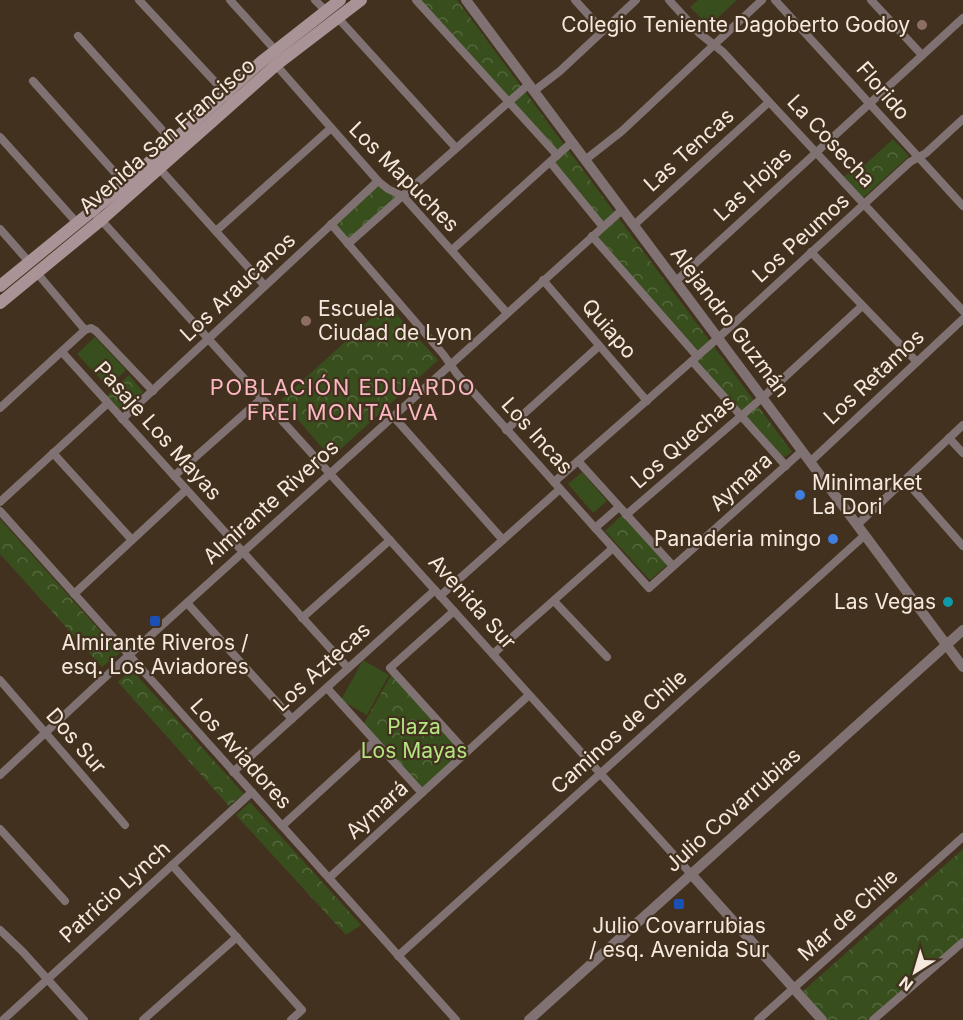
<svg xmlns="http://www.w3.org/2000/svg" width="963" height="1020" font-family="Inter,sans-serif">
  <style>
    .park { fill: url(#park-crowns) }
    .garden { fill: #384e1d }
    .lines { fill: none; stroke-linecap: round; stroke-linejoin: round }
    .minor { stroke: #807273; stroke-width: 8 }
    .tertiary { stroke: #807273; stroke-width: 10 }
    .secondary { stroke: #aa9396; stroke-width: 12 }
    .education-dot { fill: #8d6e63; stroke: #43311f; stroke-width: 2 }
    .shop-dot { fill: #3f7fe0; stroke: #43311f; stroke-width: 2 }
    .culture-dot { fill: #0f9aa8; stroke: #43311f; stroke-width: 2 }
    .transit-dot { fill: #1a4fb4; stroke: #43311f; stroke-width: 2 }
    .labels { text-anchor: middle; stroke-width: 4.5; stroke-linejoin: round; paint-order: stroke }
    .poi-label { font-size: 21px; fill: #f5e9de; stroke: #43311f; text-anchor: end }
    .street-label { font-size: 21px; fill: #f5e9de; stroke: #43311f }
    .park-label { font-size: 21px; fill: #b5e483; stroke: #43311f }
    .neighbourhood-label { font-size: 22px; letter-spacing: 1.5px; fill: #fbb7c3; stroke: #43311f }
  </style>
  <defs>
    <pattern id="park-crowns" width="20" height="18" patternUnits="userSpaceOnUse" patternTransform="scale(1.5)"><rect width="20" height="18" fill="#384e1d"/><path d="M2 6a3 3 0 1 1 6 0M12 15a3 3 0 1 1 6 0" fill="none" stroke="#55683d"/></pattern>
  </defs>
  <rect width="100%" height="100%" fill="#43311f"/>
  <g class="park">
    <polygon points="412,0 457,0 792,452 783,458 697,362 598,237 607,229 553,162 560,155"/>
    <polygon points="893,139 909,156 863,198 844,177 853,168 857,172"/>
    <polygon points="377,185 398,196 348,241 334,225"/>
    <polygon points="387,304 438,360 331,458 281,400"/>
    <polygon points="129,375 143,392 122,412 107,396"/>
    <polygon points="622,515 667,565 650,580 605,531"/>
    <polygon points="0,519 120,653 102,667 0,554"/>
    <polygon points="131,669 244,794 229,806 118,682"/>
    <polygon points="393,672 464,752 422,790 363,725"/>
    <polygon points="250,802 361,925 346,935 236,815"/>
    <polygon points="963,849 963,937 867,1020 825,1020 801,993"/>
  </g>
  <g class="garden">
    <polygon points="698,0 737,0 709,26 690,7"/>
    <polygon points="95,337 126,370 108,387 77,354"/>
    <polygon points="582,472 607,501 593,513 568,484"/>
    <polygon points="363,660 389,675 367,715 341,700"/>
  </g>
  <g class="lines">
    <g class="minor">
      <polyline points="139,0 229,97"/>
      <polyline points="230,0 276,51"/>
      <polyline points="315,0 326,11"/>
      <polyline points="416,0 557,155"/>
      <polyline points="575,0 603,31"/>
      <polyline points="669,0 699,33 723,52 963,311"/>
      <polyline points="775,0 963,206"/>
      <polyline points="871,0 922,55"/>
      <polyline points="338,18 456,148"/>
      <polyline points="78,36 172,141"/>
      <polyline points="276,65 378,181 388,189 403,196 507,313"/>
      <polyline points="33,81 125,184"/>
      <polyline points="534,91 560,71 636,0"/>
      <polyline points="0,137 78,224"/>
      <polyline points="585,160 622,131 762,0"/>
      <polyline points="550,162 603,227"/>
      <polyline points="159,168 265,286"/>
      <polyline points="93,211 691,874"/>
      <polyline points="331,224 443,354 457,374 649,588 802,451"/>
      <polyline points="634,225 769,102"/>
      <polyline points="0,229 30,263"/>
      <polyline points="216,231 331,128"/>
      <polyline points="592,236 697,356"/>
      <polyline points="348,244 529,84"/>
      <polyline points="452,250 572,142"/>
      <polyline points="811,252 917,362"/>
      <polyline points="37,273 85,330"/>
      <polyline points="543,280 647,401"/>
      <polyline points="676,281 963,18"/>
      <polyline points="62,352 348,668"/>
      <polyline points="692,361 786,466"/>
      <polyline points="0,408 85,330 91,328 96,331 153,391"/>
      <polyline points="393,416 503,540"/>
      <polyline points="122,419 378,181"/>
      <polyline points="506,430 599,346"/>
      <polyline points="949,438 963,453"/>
      <polyline points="53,453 132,540"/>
      <polyline points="578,461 673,566"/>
      <polyline points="810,462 963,319"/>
      <polyline points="174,476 262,398"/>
      <polyline points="905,480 963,546"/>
      <polyline points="554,482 718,338 910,162 926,153 963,119"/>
      <polyline points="0,502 108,403"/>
      <polyline points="0,511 456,1020"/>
      <polyline points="626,515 762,398 862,306"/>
      <polyline points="857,525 963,425"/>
      <polyline points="595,528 619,507"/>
      <polyline points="74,594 186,490"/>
      <polyline points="440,596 560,489"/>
      <polyline points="554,601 607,657"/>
      <polyline points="187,603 292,719"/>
      <polyline points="454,611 390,668 466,752"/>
      <polyline points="302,618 390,540"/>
      <polyline points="493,654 613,548"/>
      <polyline points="0,680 125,825"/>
      <polyline points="327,688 422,793"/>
      <polyline points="233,772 435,590"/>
      <polyline points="0,775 129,655 622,210"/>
      <polyline points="282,826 375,741"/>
      <polyline points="0,829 65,901"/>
      <polyline points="172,865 302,1010 291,1020"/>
      <polyline points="329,878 529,695"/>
      <polyline points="0,930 23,952 84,1020"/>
      <polyline points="398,956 865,535"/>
      <polyline points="3,1020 252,792"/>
      <polyline points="143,1020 237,937"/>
      <polyline points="758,1020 963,837"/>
      <polyline points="873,1020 963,942"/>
    </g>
    <g class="tertiary">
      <polyline points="466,0 963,667"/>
      <polyline points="691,874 822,1020"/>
      <polyline points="529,1020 963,630"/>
    </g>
    <g class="secondary">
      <polyline points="0,286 125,184 261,62 340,0"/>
      <polyline points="0,303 101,220 276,65 361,0"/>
    </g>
  </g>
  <g class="education-dot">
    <circle cx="922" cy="25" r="6"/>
    <circle cx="306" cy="321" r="6"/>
  </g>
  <g class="shop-dot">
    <circle cx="800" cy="495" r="6"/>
    <circle cx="833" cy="539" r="6"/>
  </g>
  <circle class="culture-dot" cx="948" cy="602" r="6"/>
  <g class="transit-dot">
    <rect x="149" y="615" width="12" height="12" rx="3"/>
    <rect x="673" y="898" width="12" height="12" rx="3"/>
  </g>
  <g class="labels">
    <g class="poi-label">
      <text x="910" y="32">Colegio Teniente Dagoberto Godoy</text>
      <text x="318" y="316" text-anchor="start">Escuela<tspan x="318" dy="24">Ciudad de Lyon</tspan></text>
      <text x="812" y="490" text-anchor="start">Minimarket<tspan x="812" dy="24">La Dori</tspan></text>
      <text x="821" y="546">Panaderia mingo</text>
      <text x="936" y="609">Las Vegas</text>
      <text x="155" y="650" text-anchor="middle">Almirante Riveros /<tspan x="155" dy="24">esq. Los Aviadores</tspan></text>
      <text x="679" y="933" text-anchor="middle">Julio Covarrubias<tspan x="679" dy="24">/ esq. Avenida Sur</tspan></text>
    </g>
    <g class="street-label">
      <text transform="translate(883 91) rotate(49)" y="7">Florido</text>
      <text transform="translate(167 136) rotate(-41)" y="7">Avenida San Francisco</text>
      <text transform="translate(831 141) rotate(47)" y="7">La Cosecha</text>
      <text transform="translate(689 150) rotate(-42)" y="7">Las Tencas</text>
      <text transform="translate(404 177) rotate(45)" y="7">Los Mapuches</text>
      <text transform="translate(753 184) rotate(-43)" y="7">Las Hojas</text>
      <text transform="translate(801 238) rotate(-42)" y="7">Los Peumos</text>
      <text transform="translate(238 287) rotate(-43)" y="7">Los Araucanos</text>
      <text transform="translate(730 322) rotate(53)" y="7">Alejandro Guzmán</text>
      <text transform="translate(609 329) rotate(49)" y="7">Quiapo</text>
      <text transform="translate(874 377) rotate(-43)" y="7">Los Retamos</text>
      <text transform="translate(158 431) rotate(48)" y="7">Pasaje Los Mayas</text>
      <text transform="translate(537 436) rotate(48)" y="7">Los Incas</text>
      <text transform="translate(683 442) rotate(-41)" y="7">Los Quechas</text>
      <text transform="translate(741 482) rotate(-42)" y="7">Aymara</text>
      <text transform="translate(271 502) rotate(-42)" y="7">Almirante Riveros</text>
      <text transform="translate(472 602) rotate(48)" y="7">Avenida Sur</text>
      <text transform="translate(322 667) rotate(-42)" y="7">Los Aztecas</text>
      <text transform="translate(619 732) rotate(-42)" y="7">Caminos de Chile</text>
      <text transform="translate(76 741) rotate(49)" y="7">Dos Sur</text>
      <text transform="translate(241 754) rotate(48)" y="7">Los Aviadores</text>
      <text transform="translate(377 810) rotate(-42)" y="7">Aymará</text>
      <text transform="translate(733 810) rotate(-42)" y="7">Julio Covarrubias</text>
      <text transform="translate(115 892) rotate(-42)" y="7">Patricio Lynch</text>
      <text transform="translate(848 915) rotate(-42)" y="7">Mar de Chile</text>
    </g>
    <g class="park-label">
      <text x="414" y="734">Plaza<tspan x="414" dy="24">Los Mayas</tspan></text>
    </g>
    <g class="neighbourhood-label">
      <text x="343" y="395">POBLACIÓN EDUARDO<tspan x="343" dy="25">FREI MONTALVA</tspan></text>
    </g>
  </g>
  <g transform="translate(915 972) rotate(217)" stroke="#43311f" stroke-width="4.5" paint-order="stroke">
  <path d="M0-4.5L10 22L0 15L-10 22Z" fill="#f5e9de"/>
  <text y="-9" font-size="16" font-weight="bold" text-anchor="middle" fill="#f5e9de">N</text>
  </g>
</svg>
